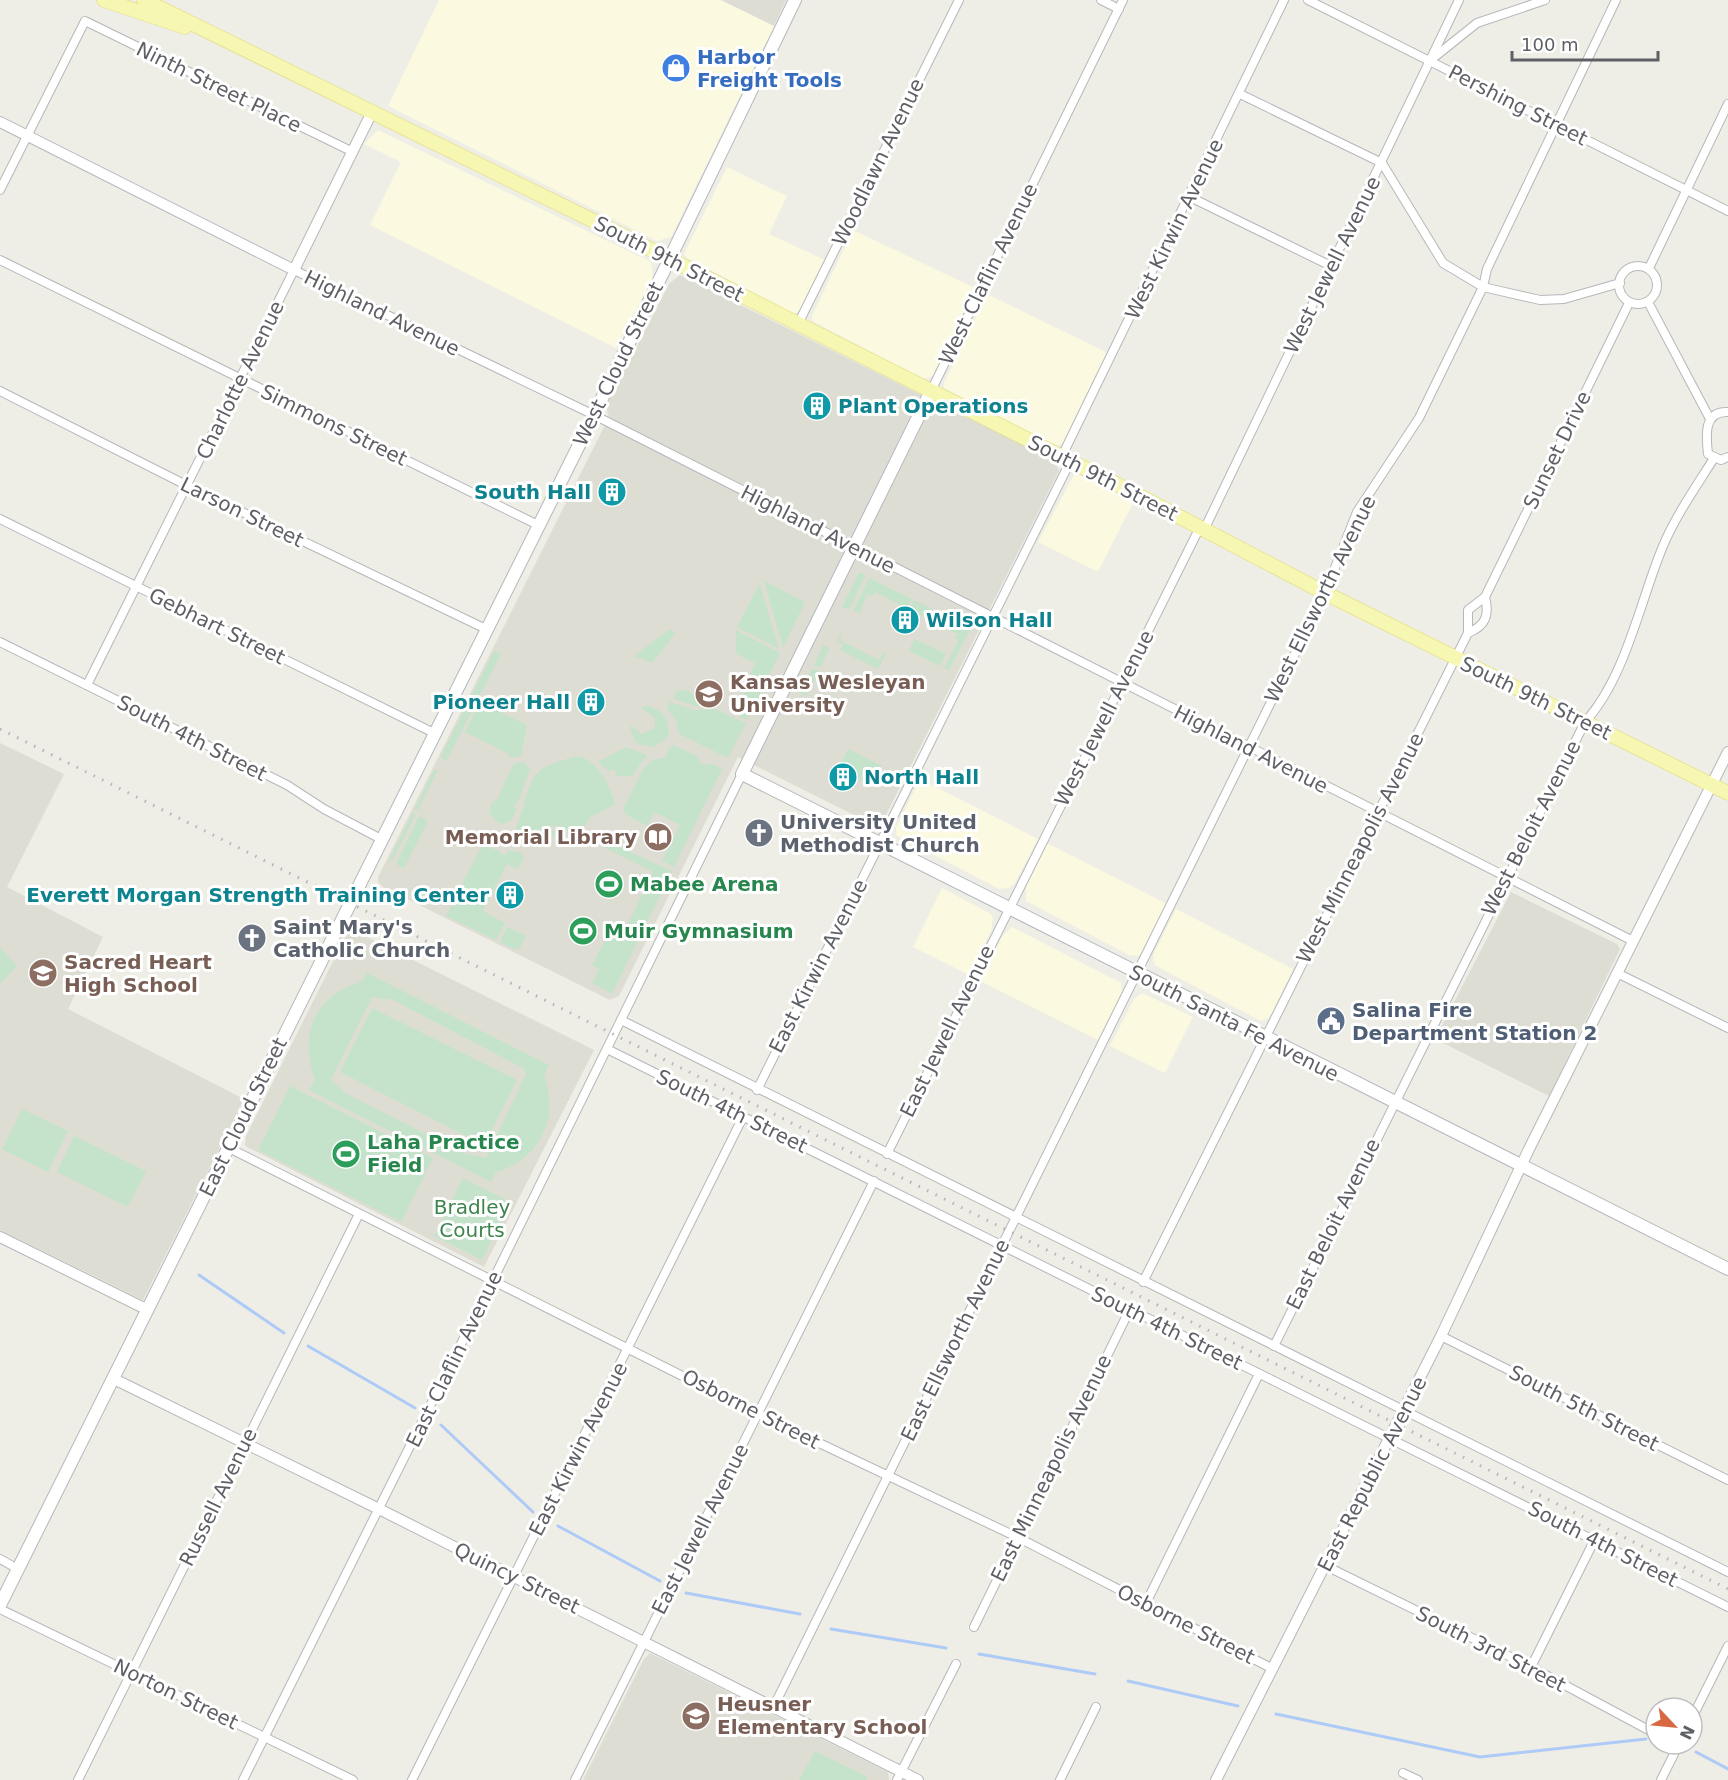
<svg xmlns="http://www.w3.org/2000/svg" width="1728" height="1780" font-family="'DejaVu Sans',sans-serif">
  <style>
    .commercial { fill: #fbf9df }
    .education { fill: #deddd4 }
    .green { fill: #c5e3ca; fill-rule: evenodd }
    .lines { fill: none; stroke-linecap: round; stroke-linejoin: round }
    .stream { stroke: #aecaf7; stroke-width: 3 }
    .minor-casing { stroke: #b6b7bb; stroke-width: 10 }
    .tertiary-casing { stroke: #b6b7bb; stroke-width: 12 }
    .secondary-casing { stroke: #b5b7bc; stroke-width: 14 }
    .primary-casing { stroke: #e4d66a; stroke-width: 15 }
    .minor { stroke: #fff; stroke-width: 8 }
    .tertiary { stroke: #fff; stroke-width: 10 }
    .secondary { stroke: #fff; stroke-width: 12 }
    .primary { stroke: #f6f7b2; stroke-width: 14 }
    .rail { stroke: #b4b4b5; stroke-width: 3; stroke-dasharray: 1.5 8; stroke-linecap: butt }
    .labels { text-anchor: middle; stroke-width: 6; stroke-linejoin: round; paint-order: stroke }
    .shop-label { font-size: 20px; font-weight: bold; fill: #366cbe; stroke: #fff; text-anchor: start }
    .street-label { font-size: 20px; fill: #5e6065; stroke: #fff }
    .culture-label { font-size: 20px; font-weight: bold; fill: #0d838f; stroke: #fff; text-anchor: start }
    .education-label { font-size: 20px; font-weight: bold; fill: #785e54; stroke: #fff; text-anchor: start }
    .worship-label { font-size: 20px; font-weight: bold; fill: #5b616d; stroke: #fff; text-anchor: start }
    .leisure-label { font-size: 20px; font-weight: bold; fill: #27864d; stroke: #fff; text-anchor: start }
    .service-label { font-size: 20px; font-weight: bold; fill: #4e5e75; stroke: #fff; text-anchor: start }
    .park-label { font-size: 20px; fill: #3f834d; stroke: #fff }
  </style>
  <rect width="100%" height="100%" fill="#eeeee6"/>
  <g class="commercial">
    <polygon points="439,0 721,0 774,26 671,237 657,241 388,106"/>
    <polygon points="378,130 651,262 653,278 616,348 370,225 401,162 364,144"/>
    <polygon points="727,167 787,196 769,234 825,260 799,312 794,314 686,257 684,254"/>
    <polygon points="853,230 975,288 933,376 928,378 923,379 812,321 812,316"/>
    <polygon points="987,294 1108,353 1066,441 1060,445 1055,445 944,388 944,383"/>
    <polygon points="1075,473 1134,501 1098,572 1038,542"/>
    <polygon points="920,779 1038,839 1015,883 1009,888 999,889 896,835 896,828"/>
    <polygon points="1047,843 1167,904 1141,953 1138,956 1129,955 1026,901 1026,885"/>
    <polygon points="942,888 991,914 993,918 991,931 969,975 913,947"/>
    <polygon points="1176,909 1293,969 1269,1018 1261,1021 1156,966 1153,960 1154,953"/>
    <polygon points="1012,927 1121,983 1122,993 1098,1040 980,981 1003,935"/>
    <polygon points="1142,993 1193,1017 1165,1073 1110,1046 1134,999"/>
  </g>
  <g class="education">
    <polygon points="721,0 786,0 774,26"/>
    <polygon points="680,275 1055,461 1059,471 883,821 879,825 868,822 738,757 619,996 610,1000 383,887 378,882 378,877 609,417 606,406 669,284"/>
    <polygon points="0,743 64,774 7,887 103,937 68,1009 244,1099 143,1300 0,1230"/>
    <polygon points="1511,892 1617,944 1620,949 1549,1096 1435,1039"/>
    <polygon points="355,931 594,1050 484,1267 245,1146 246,1136 346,935"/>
    <polygon points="650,1653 888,1772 889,1780 583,1780 644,1659"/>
  </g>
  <g class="green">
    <polygon points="859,572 866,575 849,610 842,607"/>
    <polygon points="869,578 912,599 907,608 875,592 873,596 867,594 860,613 853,611"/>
    <polygon points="764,581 805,602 783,648"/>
    <polygon points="759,585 760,585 779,649 737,627"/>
    <polygon points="914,600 971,628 949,670 944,668 959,640 955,638 957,634 909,609"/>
    <polygon points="670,629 675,634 652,663 634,656"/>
    <polygon points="736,630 780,653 766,682 750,674 755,663 736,654"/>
    <polygon points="842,631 840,640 879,660 884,652 887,652 878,669 840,650 843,644 837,641"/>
    <polygon points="914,639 946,654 940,666 909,651"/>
    <polygon points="823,645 830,648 820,668 814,665"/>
    <polygon points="494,651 501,654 446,762 441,756"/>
    <polygon points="812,668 819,671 806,696 800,693"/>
    <polygon points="749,677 765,684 747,720 732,712 740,707"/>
    <polygon points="681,690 689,691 704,706 695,706 674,699 676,692"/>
    <polygon points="480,702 527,725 521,756 510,758 507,753 465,732"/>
    <polygon points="670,702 694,710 716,709 746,723 728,758 679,734 675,718 667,709"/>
    <path d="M645 706C661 706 675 724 666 739L653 747 638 744C633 738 631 733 630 725L642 734 655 728 654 717 641 708Z"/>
    <polygon points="674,745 697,756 701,764 713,764 722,769 674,867 662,861 680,825 654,812 647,826 625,814 623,809 643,769 653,760 666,757 669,748"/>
    <polygon points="626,747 647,755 632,776 616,776 617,773 612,769 610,772 598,762"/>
    <polygon points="848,749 882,766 872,786 838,769"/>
    <path d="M579 756C599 762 611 787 615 805L590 817 580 834 572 828 568 831 556 825 551 828 557 835 520 846 515 840C514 828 520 819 523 808 533 768 539 766 579 756Z"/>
    <path d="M524 762 530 770 518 802H516L514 807 517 808C514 818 509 826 498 823L489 812 492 802 497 800 513 764Z"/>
    <polygon points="434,770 438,770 418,810 415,809"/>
    <polygon points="413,813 416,814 392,861 389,860"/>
    <polygon points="419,816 428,821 404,868 396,864"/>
    <polygon points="509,829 510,845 489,841"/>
    <polygon points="604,840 672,871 612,994 592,983 599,969 592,965 615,921 627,926 653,872 601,846"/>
    <polygon points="482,845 500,851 501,854 506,855 507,851 520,852 524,858 518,869 507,864 483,911 505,923 496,940 446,916"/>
    <polygon points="507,927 526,936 520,948 514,949 500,942"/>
    <polygon points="0,947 17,966 0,984"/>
    <path d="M367 973 549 1065 544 1076C560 1117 540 1160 496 1172L491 1182 309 1090 315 1079C302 1045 308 1009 342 990 353 983 361 985 367 973ZM372 997 393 1000 523 1068 526 1074 486 1158 463 1153 345 1093 331 1080Z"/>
    <polygon points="372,1008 517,1080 484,1145 340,1072"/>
    <polygon points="290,1086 433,1158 401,1222 258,1150"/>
    <polygon points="22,1109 68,1131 48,1172 2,1149"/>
    <polygon points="74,1136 146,1171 128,1207 57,1172"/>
    <polygon points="463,1178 511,1202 482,1260 434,1236"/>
    <polygon points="815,1751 866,1776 867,1780 799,1780"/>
  </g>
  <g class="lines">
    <g class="stream">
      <polyline points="199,1275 284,1333"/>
      <polyline points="308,1346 415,1408"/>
      <polyline points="441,1425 533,1512"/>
      <polyline points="558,1526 660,1581"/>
      <polyline points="686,1593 800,1614"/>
      <polyline points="831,1629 946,1648"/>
      <polyline points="979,1654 1095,1674"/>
      <polyline points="1128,1681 1238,1706"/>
      <polyline points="1276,1714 1480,1757 1646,1739"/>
      <polyline points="1696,1752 1728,1769"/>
    </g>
    <g class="minor-casing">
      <g id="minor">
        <polyline points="1101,0 1119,9"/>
        <polyline points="1308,0 1728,211"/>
        <polyline points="1432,59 1477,23 1545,0"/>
        <polyline points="1240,94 1382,163 1443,263 1483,287 1540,300 1564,299 1620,283"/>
        <polyline points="0,190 85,21 353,152"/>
        <polyline points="1190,197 1331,266"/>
        <polyline points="0,260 538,525"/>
        <circle cx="1638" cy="285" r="19"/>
        <polyline points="1649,268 1728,104"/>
        <polyline points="1648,302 1710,419"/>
        <polyline points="798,324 959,0"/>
        <polyline points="0,391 188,486 486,629"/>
        <polyline points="931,391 1123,0"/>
        <path d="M1728 412C1703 411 1706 436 1708 454L1721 460 1728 457"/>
        <polyline points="1062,456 1284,0"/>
        <polyline points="0,519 434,733"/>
        <polyline points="1204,530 1459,0"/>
        <path d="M1468 633C1485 626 1490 616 1485 597"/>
        <polyline points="0,642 287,785 324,809 381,839"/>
        <polyline points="87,685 294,270 594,415 1633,941"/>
        <polyline points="1617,973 1728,1028"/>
        <polyline points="621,1020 1728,1572"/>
        <polyline points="607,1049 1728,1607"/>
        <polyline points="757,1090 1071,460"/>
        <polyline points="229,1148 758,1414 1017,1537 1273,1669"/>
        <polyline points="887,1154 1200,527"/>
        <polyline points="1143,1282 1468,633 1468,610 1485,597 1629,303"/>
        <polyline points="1441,1336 1728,1480"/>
        <path d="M1274 1346 1585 722C1626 677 1640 601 1663 546 1676 515 1696 487 1714 458"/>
        <polyline points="0,1559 18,1569"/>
        <polyline points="1326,1566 1531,1667 1656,1734"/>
        <polyline points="1146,1603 1259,1374"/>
        <polyline points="0,1609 353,1780"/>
        <polyline points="974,1627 1130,1309"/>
        <polyline points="1531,1667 1595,1539"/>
        <polyline points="774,1706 1325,593 1357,512 1419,418 1483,287 1487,269 1616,0"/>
        <polyline points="1692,1718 1728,1646"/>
        <polyline points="1403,1773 1418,1780"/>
        <polyline points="78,1780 359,1214"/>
        <polyline points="243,1780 493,1280 742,774"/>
        <polyline points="412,1780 743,1117"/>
        <polyline points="575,1780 874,1181"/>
        <polyline points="897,1780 956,1664"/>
        <polyline points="1060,1780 1096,1707"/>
        <polyline points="1661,1780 1679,1744"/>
      </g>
    </g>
    <g class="tertiary-casing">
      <g id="tertiary">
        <polyline points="0,122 294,270 372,112"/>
        <polyline points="0,1237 148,1310"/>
        <polyline points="114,1379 379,1509 918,1780"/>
        <polyline points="1216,1780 1441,1336 1529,1149 1728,752"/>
      </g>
    </g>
    <g class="secondary-casing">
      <g id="secondary">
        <polyline points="931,391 742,774 1728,1269"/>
        <polyline points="0,1605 594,415 795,0"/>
      </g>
    </g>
    <g class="primary-casing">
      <g id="primary">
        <polyline points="104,0 185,27"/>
        <polyline points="144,0 608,228 1134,493 1325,593 1728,793"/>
      </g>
    </g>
    <use href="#minor" class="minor"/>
    <use href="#tertiary" class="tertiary"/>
    <use href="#secondary" class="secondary"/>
    <use href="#primary" class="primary"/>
    <polyline class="rail" points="0,729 1728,1589"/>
  </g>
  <defs>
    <g id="shop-disc" transform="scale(1.5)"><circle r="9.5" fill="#3f7fe0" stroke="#fff"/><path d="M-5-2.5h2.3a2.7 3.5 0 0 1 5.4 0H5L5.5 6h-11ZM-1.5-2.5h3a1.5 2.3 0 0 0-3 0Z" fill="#fff"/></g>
    <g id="building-disc" transform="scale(1.5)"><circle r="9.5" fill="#0f9aa8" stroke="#fff"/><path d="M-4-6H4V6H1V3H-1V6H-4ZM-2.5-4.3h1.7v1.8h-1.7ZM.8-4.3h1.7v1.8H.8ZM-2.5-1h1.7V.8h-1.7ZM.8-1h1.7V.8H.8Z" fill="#fff"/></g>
    <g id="university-disc" transform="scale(1.5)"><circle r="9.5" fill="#8d6e63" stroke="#fff"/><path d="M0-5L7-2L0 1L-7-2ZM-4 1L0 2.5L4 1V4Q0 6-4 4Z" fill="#fff"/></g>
    <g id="church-disc" transform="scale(1.5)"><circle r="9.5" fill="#6b7280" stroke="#fff"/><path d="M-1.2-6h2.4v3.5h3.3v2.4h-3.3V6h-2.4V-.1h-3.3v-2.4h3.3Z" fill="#fff"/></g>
    <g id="library-disc" transform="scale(1.5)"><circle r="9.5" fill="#8d6e63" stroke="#fff"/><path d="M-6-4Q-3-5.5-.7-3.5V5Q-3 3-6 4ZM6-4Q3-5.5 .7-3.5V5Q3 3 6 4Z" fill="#fff"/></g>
    <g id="stadium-disc" transform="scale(1.5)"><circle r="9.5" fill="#2e9e5b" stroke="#fff"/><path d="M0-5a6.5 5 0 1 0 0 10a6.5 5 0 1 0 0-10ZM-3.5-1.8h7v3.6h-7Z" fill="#fff"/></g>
    <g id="school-disc" transform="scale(1.5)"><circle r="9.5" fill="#8d6e63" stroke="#fff"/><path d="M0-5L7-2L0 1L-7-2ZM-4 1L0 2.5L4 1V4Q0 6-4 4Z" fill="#fff"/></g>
    <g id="civic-disc" transform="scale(1.5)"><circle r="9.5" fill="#5c6f8a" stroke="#fff"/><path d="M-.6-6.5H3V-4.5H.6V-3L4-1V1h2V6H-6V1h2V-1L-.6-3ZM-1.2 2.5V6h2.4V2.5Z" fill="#fff"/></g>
  </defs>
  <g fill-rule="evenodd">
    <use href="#shop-disc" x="676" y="68"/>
    <use href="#building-disc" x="817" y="406"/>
    <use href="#building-disc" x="612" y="492"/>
    <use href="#building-disc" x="905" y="620"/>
    <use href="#university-disc" x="709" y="694"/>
    <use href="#building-disc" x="591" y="702"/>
    <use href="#building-disc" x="843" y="777"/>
    <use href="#church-disc" x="759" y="833"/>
    <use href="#library-disc" x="658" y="837"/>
    <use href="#stadium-disc" x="609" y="884"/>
    <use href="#building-disc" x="510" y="895"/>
    <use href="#stadium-disc" x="583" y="931"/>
    <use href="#church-disc" x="252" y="938"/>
    <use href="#school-disc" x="43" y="973"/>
    <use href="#civic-disc" x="1331" y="1021"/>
    <use href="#stadium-disc" x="346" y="1154"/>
    <use href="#school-disc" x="696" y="1716"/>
  </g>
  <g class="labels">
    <g class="shop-label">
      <text x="697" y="64">Harbor<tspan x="697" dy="23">Freight Tools</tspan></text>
    </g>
    <g class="street-label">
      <text transform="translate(219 87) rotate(26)" y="7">Ninth Street Place</text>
      <text transform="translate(1518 105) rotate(27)" y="7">Pershing Street</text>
      <text transform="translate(878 162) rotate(-64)" y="7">Woodlawn Avenue</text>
      <text transform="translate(1174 229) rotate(-64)" y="7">West Kirwin Avenue</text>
      <text transform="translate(669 259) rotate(27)" y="7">South 9th Street</text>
      <text transform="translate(1332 265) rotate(-64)" y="7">West Jewell Avenue</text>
      <text transform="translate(988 274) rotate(-64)" y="7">West Claflin Avenue</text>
      <text transform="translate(382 313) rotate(26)" y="7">Highland Avenue</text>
      <text transform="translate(618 364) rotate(-64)" y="7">West Cloud Street</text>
      <text transform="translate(240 380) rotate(-64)" y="7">Charlotte Avenue</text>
      <text transform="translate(334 425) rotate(26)" y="7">Simmons Street</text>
      <text transform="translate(1557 450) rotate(-64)" y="7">Sunset Drive</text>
      <text transform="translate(1103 478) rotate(27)" y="7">South 9th Street</text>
      <text transform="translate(242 512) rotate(26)" y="7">Larson Street</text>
      <text transform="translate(818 529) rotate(27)" y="7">Highland Avenue</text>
      <text transform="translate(1320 599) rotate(-64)" y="7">West Ellsworth Avenue</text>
      <text transform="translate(217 626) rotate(26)" y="7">Gebhart Street</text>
      <text transform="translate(1536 698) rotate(26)" y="7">South 9th Street</text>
      <text transform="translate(1104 718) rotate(-63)" y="7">West Jewell Avenue</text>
      <text transform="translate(192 738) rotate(27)" y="7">South 4th Street</text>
      <text transform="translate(1251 749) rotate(27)" y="7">Highland Avenue</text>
      <text transform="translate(1531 828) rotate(-63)" y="7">West Beloit Avenue</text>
      <text transform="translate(1360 848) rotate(-63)" y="7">West Minneapolis Avenue</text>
      <text transform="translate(818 966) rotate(-63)" y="7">East Kirwin Avenue</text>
      <text transform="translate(1234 1023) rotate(27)" y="7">South Santa Fe Avenue</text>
      <text transform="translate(947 1031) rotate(-64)" y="7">East Jewell Avenue</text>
      <text transform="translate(732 1111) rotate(26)" y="7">South 4th Street</text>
      <text transform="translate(243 1117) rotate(-64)" y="7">East Cloud Street</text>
      <text transform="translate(1333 1224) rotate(-64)" y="7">East Beloit Avenue</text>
      <text transform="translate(1167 1328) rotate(26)" y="7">South 4th Street</text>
      <text transform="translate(955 1340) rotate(-64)" y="7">East Ellsworth Avenue</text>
      <text transform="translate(454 1359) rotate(-64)" y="7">East Claflin Avenue</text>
      <text transform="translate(1584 1408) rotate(27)" y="7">South 5th Street</text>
      <text transform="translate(751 1409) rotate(27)" y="7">Osborne Street</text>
      <text transform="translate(578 1449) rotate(-63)" y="7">East Kirwin Avenue</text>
      <text transform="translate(1051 1468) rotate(-64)" y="7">East Minneapolis Avenue</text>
      <text transform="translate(1372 1474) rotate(-63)" y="7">East Republic Avenue</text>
      <text transform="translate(218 1497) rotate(-64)" y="7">Russell Avenue</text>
      <text transform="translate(700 1529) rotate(-63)" y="7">East Jewell Avenue</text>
      <text transform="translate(1603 1544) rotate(27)" y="7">South 4th Street</text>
      <text transform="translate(517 1578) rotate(26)" y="7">Quincy Street</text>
      <text transform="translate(1186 1624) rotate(27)" y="7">Osborne Street</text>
      <text transform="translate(1491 1649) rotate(27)" y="7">South 3rd Street</text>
      <text transform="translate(176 1694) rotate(26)" y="7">Norton Street</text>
    </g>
    <g class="culture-label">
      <text x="838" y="413">Plant Operations</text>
      <text x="591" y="499" text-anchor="end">South Hall</text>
      <text x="926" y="627">Wilson Hall</text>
      <text x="570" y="709" text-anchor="end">Pioneer Hall</text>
      <text x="864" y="784">North Hall</text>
      <text x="489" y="902" text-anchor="end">Everett Morgan Strength Training Center</text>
    </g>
    <g class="education-label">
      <text x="730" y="689">Kansas Wesleyan<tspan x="730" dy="23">University</tspan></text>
      <text x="637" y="844" text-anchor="end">Memorial Library</text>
      <text x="64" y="969">Sacred Heart<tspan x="64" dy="23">High School</tspan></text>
      <text x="717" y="1711">Heusner<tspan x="717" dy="23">Elementary School</tspan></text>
    </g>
    <g class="worship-label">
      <text x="780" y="829">University United<tspan x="780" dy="23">Methodist Church</tspan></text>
      <text x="273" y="934">Saint Mary's<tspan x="273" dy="23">Catholic Church</tspan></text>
    </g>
    <g class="leisure-label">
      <text x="630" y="891">Mabee Arena</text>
      <text x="604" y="938">Muir Gymnasium</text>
      <text x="367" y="1149">Laha Practice<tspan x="367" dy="23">Field</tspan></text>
    </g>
    <g class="service-label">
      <text x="1352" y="1017">Salina Fire<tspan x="1352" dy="23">Department Station 2</tspan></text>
    </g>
    <g class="park-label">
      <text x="472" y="1214">Bradley<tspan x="472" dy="23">Courts</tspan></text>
    </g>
  </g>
  <g transform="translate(1674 1726) rotate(116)"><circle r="28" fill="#ffffff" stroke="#bfbfc1" stroke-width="1.5"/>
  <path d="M0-4.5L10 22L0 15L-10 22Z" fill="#d86842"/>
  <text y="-9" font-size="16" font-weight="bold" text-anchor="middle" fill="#5e6065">N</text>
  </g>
  <path d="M1512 51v9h146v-9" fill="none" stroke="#5e6065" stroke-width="3"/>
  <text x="1521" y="51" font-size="18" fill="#5e6065" stroke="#ffffff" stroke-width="4.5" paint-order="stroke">100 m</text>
</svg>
